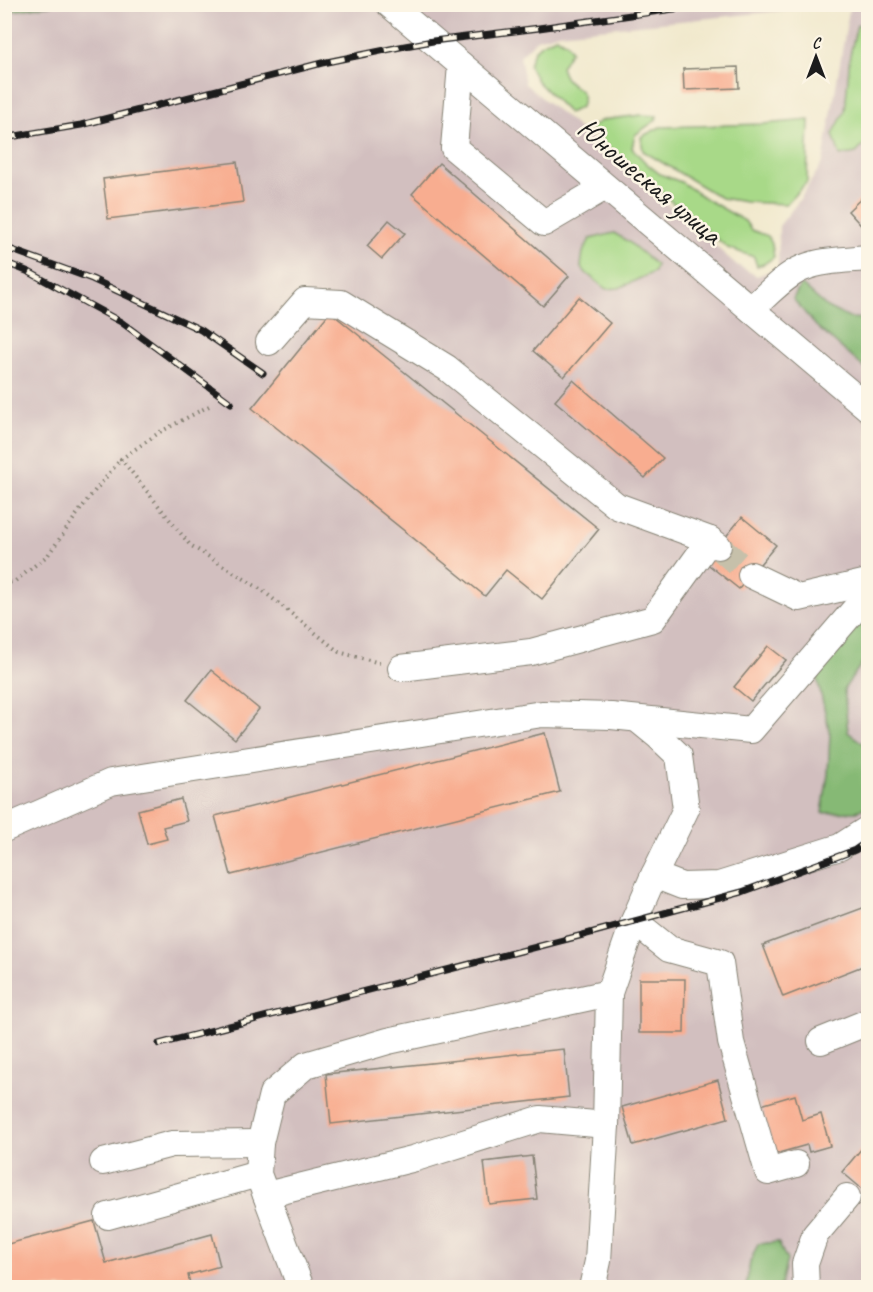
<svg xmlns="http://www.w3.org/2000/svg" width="873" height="1292" font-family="Caveat,sans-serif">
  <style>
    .industrial { fill: #d2bfbf }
    .green { fill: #a8d988; stroke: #627a52; stroke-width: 1.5 }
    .forest { fill: #86b974; stroke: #516a48; stroke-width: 1.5 }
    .building { fill: #f8ad90 }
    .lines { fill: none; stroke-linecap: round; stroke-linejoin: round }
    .minor-tunnel { stroke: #c6c0aa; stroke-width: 26; stroke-dasharray: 26 13; stroke-linecap: butt }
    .minor-casing { stroke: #868274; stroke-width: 28 }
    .path { stroke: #868274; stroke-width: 4; stroke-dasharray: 1.5 4.5; stroke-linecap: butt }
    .minor { stroke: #fff; stroke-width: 26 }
    .rail-casing { stroke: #1c1c1c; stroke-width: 7 }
    .rail { stroke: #fcf5e5; stroke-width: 4.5; stroke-dasharray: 14; stroke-linecap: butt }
    .labels { text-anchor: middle; stroke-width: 5; stroke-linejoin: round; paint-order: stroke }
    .street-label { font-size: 30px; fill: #1c1c1c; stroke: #fcf5e5 }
  </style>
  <rect width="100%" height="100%" fill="#fcf5e5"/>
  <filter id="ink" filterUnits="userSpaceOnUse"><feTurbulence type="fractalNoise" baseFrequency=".0167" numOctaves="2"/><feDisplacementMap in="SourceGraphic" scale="12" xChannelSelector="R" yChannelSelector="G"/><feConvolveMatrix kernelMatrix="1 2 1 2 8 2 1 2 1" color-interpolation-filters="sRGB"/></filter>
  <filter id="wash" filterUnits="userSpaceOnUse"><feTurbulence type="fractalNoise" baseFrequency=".008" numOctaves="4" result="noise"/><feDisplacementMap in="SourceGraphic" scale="24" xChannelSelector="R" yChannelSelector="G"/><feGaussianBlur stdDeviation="1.35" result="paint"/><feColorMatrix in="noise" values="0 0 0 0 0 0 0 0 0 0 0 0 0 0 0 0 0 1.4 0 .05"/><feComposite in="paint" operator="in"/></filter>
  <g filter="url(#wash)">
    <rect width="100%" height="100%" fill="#f1e9cd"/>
    <polygon class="industrial" points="5,5 841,5 559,33 537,39 520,56 525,84 585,133 737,265 757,276 778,268 779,226 798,202 823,162 850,5 868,5 868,1287 5,1288"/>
    <g class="green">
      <polygon points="868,21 868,141 856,153 840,156 833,134 845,111 850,55 857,25"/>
      <path d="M556 37 567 43 571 51 561 67C562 70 563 74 565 77 573 90 588 86 581 107L569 113 537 81 529 66C533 47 538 45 556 37Z"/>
      <polygon points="641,115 657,116 656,120 635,135 632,148 646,163 660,174 681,182 708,200 745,221 751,230 768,236 772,244 774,257 764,264 757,266 754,257 728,248 627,165 606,146 590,128 602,120"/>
      <polygon points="809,120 807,182 786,204 746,202 721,198 643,151 641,137 660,127 764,124"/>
      <polygon points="614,233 629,242 656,265 654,272 619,288 606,289 586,273 581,266 583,252 590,239"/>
    </g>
    <g class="forest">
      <polygon points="5,4 51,4 51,5 5,12"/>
      <polygon points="801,284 827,307 849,318 868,319 868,371 816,326 793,299"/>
      <polygon points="868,606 868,656 865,659 844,689 848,732 868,747 868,806 855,812 822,813 828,774 830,734 815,669"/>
      <polygon points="778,1242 787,1260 780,1287 746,1287 750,1262 758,1244"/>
    </g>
    <g id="blocks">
      <g class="building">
        <polygon points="738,67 739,88 684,90 683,69"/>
        <polygon points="237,162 243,202 108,219 103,179"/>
        <polygon points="439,163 569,276 543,306 412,194"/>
        <polygon points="868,192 868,233 848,211"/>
        <polygon points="389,220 405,233 382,259 367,246"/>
        <polygon points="579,297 610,323 564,377 533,351"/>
        <polygon points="330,312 599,529 542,599 506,570 485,596 252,408"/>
        <polygon points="573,380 663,458 645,478 555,401"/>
        <polygon points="742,517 776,545 739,589 705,562"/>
        <polygon points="768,646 786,660 751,701 734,687"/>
        <polygon points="211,670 259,709 235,739 187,700"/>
        <polygon points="545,733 560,792 231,875 215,816"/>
        <polygon points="181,799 187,821 163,827 167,839 147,844 138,810"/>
        <polygon points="868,906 868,964 783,997 763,945"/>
        <polygon points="639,979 685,979 684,1033 639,1033"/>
        <polygon points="564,1049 569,1097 331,1124 326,1074"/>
        <polygon points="718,1080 728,1118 633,1145 622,1107"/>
        <polygon points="795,1095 802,1120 821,1114 830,1146 809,1152 807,1145 775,1154 761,1105"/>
        <polygon points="868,1141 868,1194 842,1172"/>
        <polygon points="532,1156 537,1199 489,1204 484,1162"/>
        <polygon points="94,1221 106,1263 212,1234 220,1266 188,1275 191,1288 158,1288 157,1283 142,1288 4,1288 4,1245"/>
      </g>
    </g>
  </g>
  <g filter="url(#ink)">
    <use href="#blocks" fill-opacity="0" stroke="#868274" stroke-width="1.5"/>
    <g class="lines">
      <polyline class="minor-tunnel" points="718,546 751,575"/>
      <g class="minor-casing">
        <g id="minor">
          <polyline points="389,4 868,408"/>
          <polyline points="461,65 454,148 544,223 605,187"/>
          <path d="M751 309C766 296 785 275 803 268 822 260 848 260 868 258"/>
          <polyline points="269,342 305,301 341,303 447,368 617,506 710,540 718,546"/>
          <polyline points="751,575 799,598 868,582"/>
          <polyline points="401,668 531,652 653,619 710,540"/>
          <polyline points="4,829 111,782 542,714 611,716 751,730 868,594"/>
          <polyline points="654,875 682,886 719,885 840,847 868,829"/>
          <polyline points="634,921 669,949 720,963 731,1042 768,1172 796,1164"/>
          <polyline points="821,1041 868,1022"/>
          <polyline points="103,1162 172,1144 260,1143"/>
          <polyline points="266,1195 416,1158 540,1119 606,1125"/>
          <polyline points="108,1216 258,1174"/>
          <polyline points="301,1288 258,1174 260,1143 272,1094 306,1065 388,1041 609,993"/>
          <polyline points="592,1288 598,1261 606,1125 609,993 634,921 654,875 686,809 679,756 659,737 637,719"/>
          <polyline points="806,1288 805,1264 815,1235 847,1197"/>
        </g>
      </g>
      <g class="path">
        <polyline points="209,406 160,432 121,459 190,545 262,590 339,652 380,663"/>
        <polyline points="4,583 14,582 48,555 88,499 121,459"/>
      </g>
      <use href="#minor" class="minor"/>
      <g class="rail-casing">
        <g id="rail">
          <polyline points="4,138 81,125 322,63 405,46 433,41 539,28 709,4"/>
          <polyline points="4,247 92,279 201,330 263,373"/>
          <polyline points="4,262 29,272 121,322 231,403"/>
          <polyline points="159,1044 583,935 742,892 855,850 868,841"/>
        </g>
      </g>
      <use href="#rail" class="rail"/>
    </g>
  </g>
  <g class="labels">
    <g class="street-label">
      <text transform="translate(650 181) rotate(40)" y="10">Юношеская улица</text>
    </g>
  </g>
  <rect width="873" height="1292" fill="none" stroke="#fcf5e5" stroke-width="24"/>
  <g transform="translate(816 57)" stroke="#fcf5e5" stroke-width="4.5" paint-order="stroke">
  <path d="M0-4.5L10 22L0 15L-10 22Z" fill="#1c1c1c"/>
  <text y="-9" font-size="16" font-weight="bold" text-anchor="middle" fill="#1c1c1c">С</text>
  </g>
</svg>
